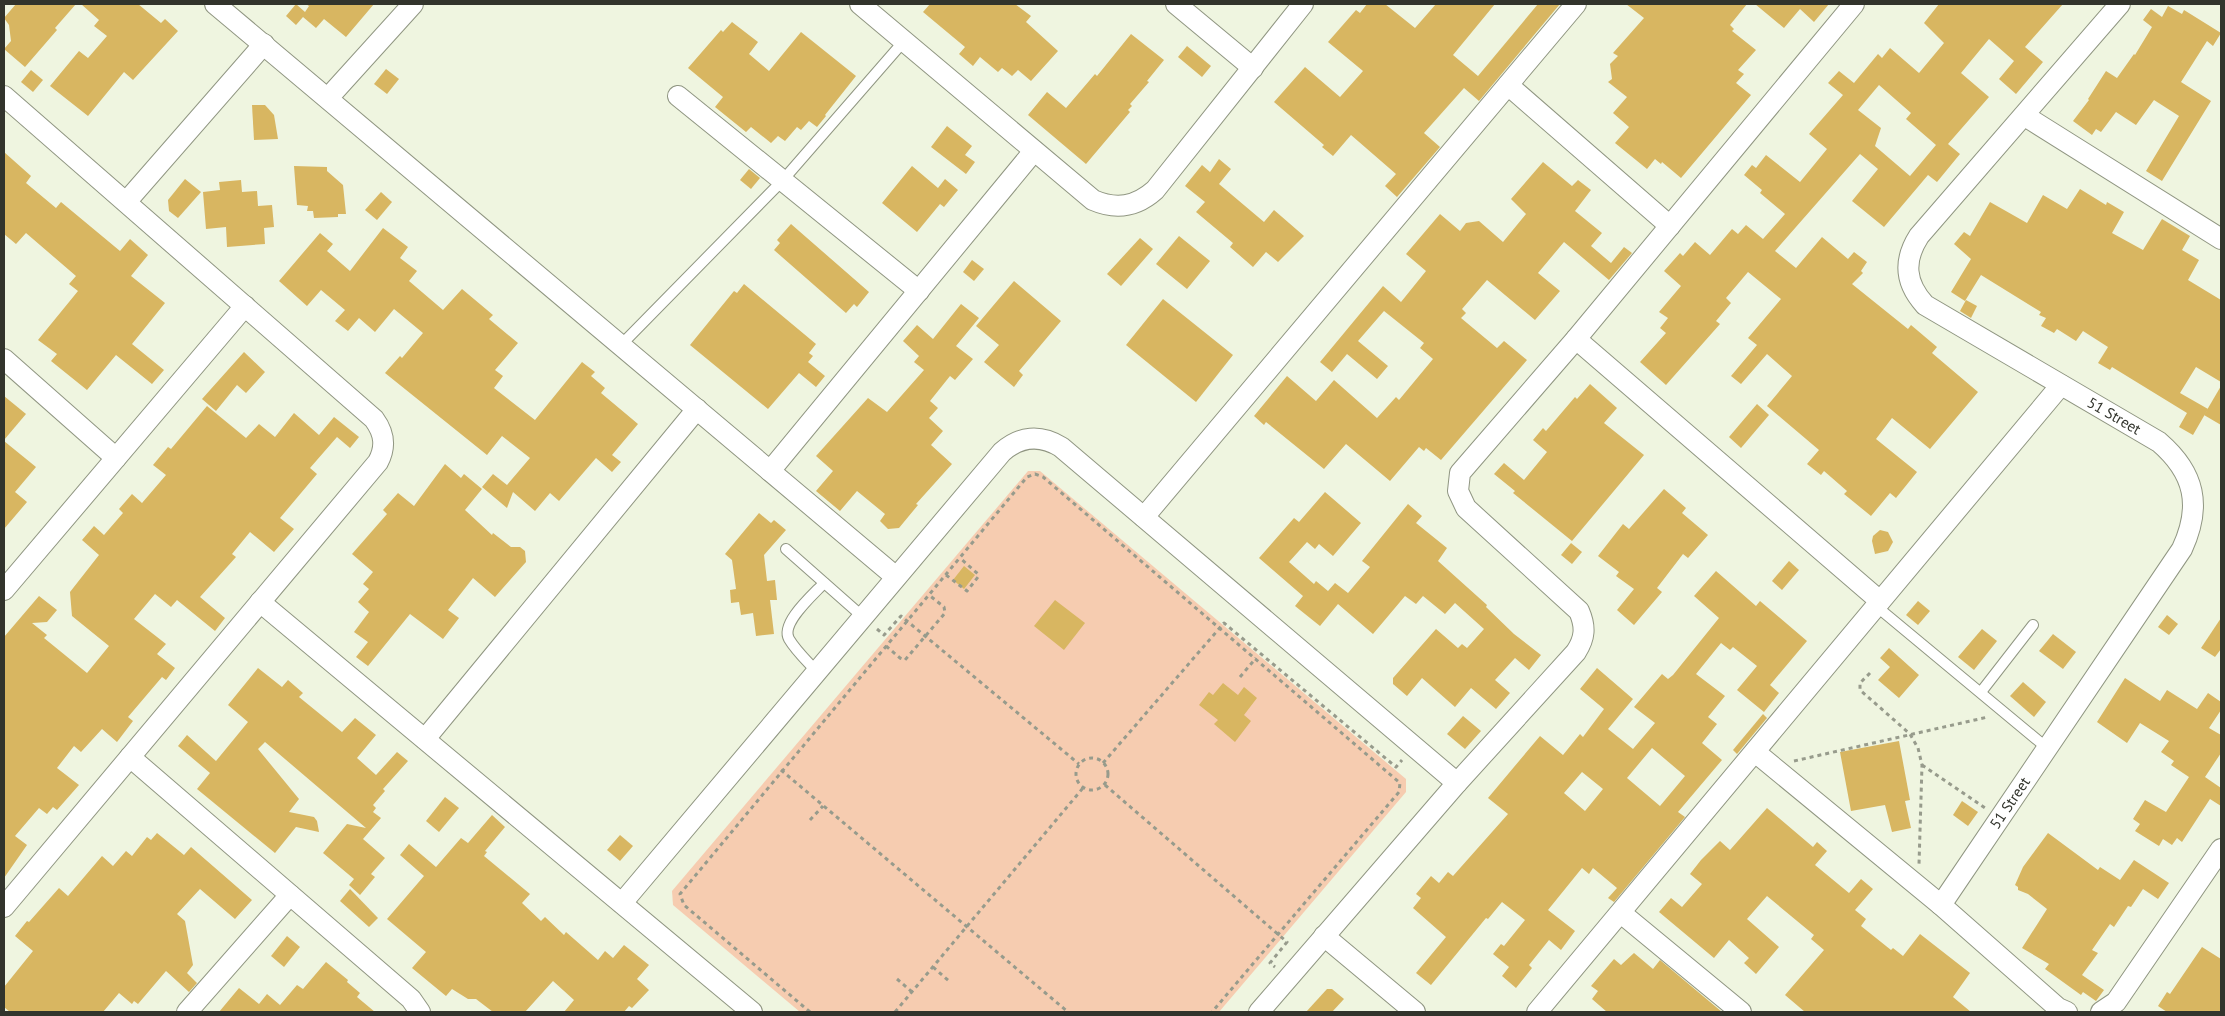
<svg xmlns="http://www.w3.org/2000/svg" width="2225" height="1016" font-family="'PT Sans',sans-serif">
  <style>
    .green { fill: #f6ccb0 }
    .building { fill: #d8b661; fill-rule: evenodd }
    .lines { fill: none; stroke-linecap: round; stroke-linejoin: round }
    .service-casing { stroke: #909682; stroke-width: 12 }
    .minor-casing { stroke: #909682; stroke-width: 22 }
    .path { stroke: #979b8c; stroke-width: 3; stroke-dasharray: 4 4; stroke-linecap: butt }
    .service { stroke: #fff; stroke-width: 10 }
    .minor { stroke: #fff; stroke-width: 20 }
    .labels { text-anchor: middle; stroke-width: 5; stroke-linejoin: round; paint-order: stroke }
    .street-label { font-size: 15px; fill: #32342c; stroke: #fff }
  </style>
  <rect width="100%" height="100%" fill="#eff5e0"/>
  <polygon class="green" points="1028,471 1040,471 1406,779 1406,792 1219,1012 800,1012 673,905 672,891"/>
  <g class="building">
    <polygon points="16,4 76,4 55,28 57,30 25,67 4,49 11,41 9,25 4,18"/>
    <polygon points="81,4 138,4 161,23 165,19 178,31 133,80 124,72 88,116 50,86 79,51 88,58 107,36 94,26 99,20"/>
    <polygon points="296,4 305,12 309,6 306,4 374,4 346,37 324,19 316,28 303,17 296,25 286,16"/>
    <polygon points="930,4 1015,4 1031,16 1026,22 1058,51 1031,81 1018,70 1012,76 1002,68 998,72 980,57 973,66 959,54 965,47 923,12"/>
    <polygon points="1367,4 1385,4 1415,28 1436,4 1495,4 1453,55 1478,76 1538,4 1560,4 1479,101 1464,88 1424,133 1440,147 1397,197 1385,186 1396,174 1351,135 1333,156 1322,147 1324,145 1274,102 1305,67 1340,97 1363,71 1328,42 1356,10 1360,13"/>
    <polygon points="1626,4 1747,4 1730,25 1734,29 1732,31 1756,50 1738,70 1744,74 1736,83 1751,95 1681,178 1662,162 1661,164 1655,159 1647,169 1615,143 1629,127 1613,113 1627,97 1608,82 1612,79 1610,64 1618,56 1613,53 1644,18"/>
    <polygon points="1755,4 1829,4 1814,22 1800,9 1784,28"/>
    <path d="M1939 4H2063L2025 47 2043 62 2016 94 1999 79 2014 61 1989 39 1961 73 1989 97 1948 144 1960 154 1937 182 1928 175 1884 227 1852 201 1878 169 1860 154 1775 251 1796 268 1822 237 1848 259 1854 252 1867 262 1861 271 1863 273 1852 284 1908 329 1911 325 1937 347 1932 353 1978 392 1930 449 1892 418 1876 439 1917 472 1896 498 1890 493 1871 516 1844 494 1847 491 1824 471 1821 475 1807 464 1819 450 1767 406 1792 376 1767 354 1741 384 1731 376 1757 345 1748 338 1781 299 1748 272 1726 298 1731 303 1716 321 1720 324 1666 385 1640 362 1666 333 1660 328 1668 318 1659 312 1681 286 1664 271 1680 253 1683 256 1695 242 1710 255 1732 229 1738 234 1746 225 1763 239 1785 214 1760 193 1762 190 1744 175 1752 165 1756 168 1766 155 1800 182 1827 149 1809 134 1843 95 1828 83 1839 71 1854 83 1878 54 1882 58 1890 48 1919 73 1944 43 1924 23ZM1879 85 1911 113 1906 119 1936 145 1910 176 1875 146 1881 128 1858 110Z"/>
    <polygon points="2168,6 2182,14 2184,10 2221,33 2213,46 2207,41 2181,82 2211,101 2162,181 2146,171 2179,116 2154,100 2136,125 2116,112 2101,132 2096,129 2092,135 2073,121 2089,100 2088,99 2106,71 2117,78 2134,54 2135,55 2152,27 2143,20 2151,9 2162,17"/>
    <polygon points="732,22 758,42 749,54 769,71 801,32 856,76 825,115 826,116 817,127 809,121 801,130 797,127 785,141 778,136 771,143 751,127 746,132 715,107 723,97 688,68 721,30 723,32"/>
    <polygon points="1131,34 1164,60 1147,81 1149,82 1130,104 1132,106 1128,110 1130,112 1086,164 1028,115 1047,92 1066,108 1095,74 1097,76"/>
    <polygon points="1187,46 1211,66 1202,77 1178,57"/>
    <polygon points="386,69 399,79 387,94 374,84"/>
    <polygon points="31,70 43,80 33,92 21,82"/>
    <polygon points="252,105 265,105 274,115 278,139 254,140"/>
    <polygon points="947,126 972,146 965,155 975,162 966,174 931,147"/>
    <polygon points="4,152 31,176 26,183 56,208 61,202 120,251 130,239 148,255 131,276 165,303 132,344 164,370 152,384 116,355 87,390 51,361 57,354 38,340 78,291 69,284 76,276 26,233 16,244 4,234"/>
    <polygon points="1219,159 1231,169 1219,184 1264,222 1274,210 1304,236 1278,262 1266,252 1253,267 1230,247 1233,243 1196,212 1205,202 1185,186 1202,165 1210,172"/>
    <polygon points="1543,162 1572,186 1578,180 1591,190 1575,211 1602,233 1591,246 1611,263 1624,247 1632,253 1609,280 1564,242 1538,273 1560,291 1535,320 1487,280 1462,309 1466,313 1461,318 1497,348 1504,341 1527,360 1441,460 1426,448 1424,451 1419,447 1390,481 1346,444 1324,469 1266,422 1264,425 1254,416 1287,376 1316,401 1334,380 1377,418 1396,397 1399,400 1433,359 1420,348 1424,343 1384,311 1358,341 1388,366 1377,379 1347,354 1332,372 1320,362 1383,286 1401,302 1426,271 1406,254 1440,214 1460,231 1466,223 1479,221 1503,242 1526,214 1511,199"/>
    <polygon points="294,166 327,167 327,171 343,185 346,214 338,214 338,217 314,218 313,211 307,211 308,206 297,205"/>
    <polygon points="912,166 938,188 945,179 958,190 944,207 940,204 917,232 882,203"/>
    <polygon points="749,169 760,178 751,189 740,180"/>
    <polygon points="185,179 201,192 178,218 169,211 168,200"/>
    <polygon points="241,180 242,192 257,191 258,206 272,205 274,227 264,228 265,244 227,247 226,227 206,229 203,192 220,190 219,182"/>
    <polygon points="2080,189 2106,205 2107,202 2124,212 2112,233 2143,250 2162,219 2190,236 2182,250 2199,260 2188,280 2221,300 2221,382 2196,367 2180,393 2208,409 2193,435 2179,427 2187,413 2112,367 2110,370 2098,363 2108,347 2083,331 2076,341 2057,329 2054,333 2041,326 2046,318 2039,315 2041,312 1981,275 1965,301 1951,292 1971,259 1954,244 1964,232 1970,236 1990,202 2027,223 2043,195 2067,209"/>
    <polygon points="381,192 392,202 377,220 365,210"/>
    <polygon points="791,224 869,292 857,307 854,304 846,313 774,250 780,243 777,240"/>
    <polygon points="383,228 408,247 400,258 417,271 409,281 443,310 462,289 493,315 489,319 518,343 495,370 503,376 494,388 535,420 582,362 595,372 591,376 605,388 601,393 638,424 612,455 621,462 612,472 596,458 559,501 550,493 535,511 513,492 507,508 482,487 493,474 507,485 530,458 502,436 487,455 385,373 400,356 402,358 423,333 394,309 375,332 359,318 348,331 335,321 345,310 321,290 307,306 279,281 320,233 333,244 327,251 350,271"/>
    <polygon points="1179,236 1210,261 1187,289 1156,264"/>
    <polygon points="1140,238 1153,249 1121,286 1107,274"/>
    <polygon points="972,260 984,269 974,281 963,272"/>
    <polygon points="1014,281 1061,321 1019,371 1023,375 1014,387 984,362 999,345 976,326"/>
    <polygon points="744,284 816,344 809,353 813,356 808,362 825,376 816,387 799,373 768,409 690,345 734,291 737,293"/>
    <polygon points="1163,299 1233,355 1196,402 1126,345"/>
    <polygon points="1966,300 1977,306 1971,318 1960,311"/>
    <polygon points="961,304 979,318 956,346 973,359 955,380 950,376 930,401 938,408 929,418 943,431 931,445 952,464 916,504 918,505 899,528 888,529 880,521 885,514 857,491 840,511 816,491 833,471 816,456 868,398 887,412 924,370 914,362 919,356 903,341 917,325 933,339"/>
    <polygon points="244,352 265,372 246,393 237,385 216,411 202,399"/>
    <polygon points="1590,384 1617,408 1604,423 1644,455 1572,541 1513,493 1515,491 1494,474 1504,463 1524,480 1547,452 1533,440 1543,428 1546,431 1575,397 1577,399"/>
    <polygon points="2221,386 2221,425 2204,415"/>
    <polygon points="4,396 26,414 4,440"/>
    <polygon points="1757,404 1769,415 1741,448 1729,437"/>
    <polygon points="207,406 246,438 259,424 275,437 294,413 319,435 334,417 359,437 350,448 337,437 310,468 317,474 280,518 294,529 274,552 250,532 232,554 236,557 200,597 225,618 215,631 177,600 171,607 155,594 134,619 166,644 157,654 175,668 166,680 162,677 128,717 133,721 117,742 102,729 81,752 74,746 57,768 79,785 57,810 53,807 47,814 39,808 15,836 27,845 4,878 4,637 39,596 57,610 47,622 32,623 47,635 44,638 87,673 109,646 72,616 70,592 99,555 82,540 94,526 104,535 123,513 119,509 132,494 142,503 166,475 153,465 168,447 171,449"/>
    <polygon points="4,441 36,467 15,492 27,502 4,529"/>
    <polygon points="445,464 461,478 464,474 482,489 465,510 492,535 493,533 511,547 520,547 525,551 526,562 495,597 473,578 448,610 459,618 443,639 410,614 368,666 356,657 368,642 354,632 369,612 358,602 369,589 363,584 373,572 352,554 387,514 383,510 398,493 414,506"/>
    <polygon points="1664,489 1686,508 1682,513 1708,535 1688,558 1683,554 1657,588 1662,592 1634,625 1617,610 1634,589 1616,576 1619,572 1598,556 1623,524 1629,529"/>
    <polygon points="1325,492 1361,523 1333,556 1319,544 1315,549 1307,542 1289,562 1314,584 1316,581 1328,591 1335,583 1348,593 1370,567 1362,561 1408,504 1422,516 1416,523 1447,548 1438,561 1487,605 1486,607 1514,634 1541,655 1529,670 1515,658 1495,680 1510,693 1496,709 1471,688 1455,707 1422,678 1407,696 1393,684 1393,678 1436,629 1458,648 1462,644 1467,648 1484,629 1455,603 1445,614 1423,596 1416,604 1405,596 1373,634 1338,604 1320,626 1295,606 1303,596 1259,558 1294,518 1299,522"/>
    <polygon points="759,513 771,523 774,520 786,530 764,555 767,581 775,580 777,600 770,600 774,634 756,636 753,613 741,615 739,602 731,603 730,590 736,589 732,560 725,554"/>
    <polygon points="1880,530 1888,532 1893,542 1888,551 1875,554 1872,541 1873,536"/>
    <polygon points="1571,543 1582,552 1572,564 1561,555"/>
    <polygon points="1789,561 1799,570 1782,590 1772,581"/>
    <polygon points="964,566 975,575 964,589 953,580"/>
    <path d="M1716 571 1756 606 1760 601 1807 641 1770 685 1779 693 1764 712 1737 690 1757 666 1733 647 1730 650 1721 643 1696 674 1725 696 1708 717 1717 724 1702 743 1722 760 1678 812 1685 817 1614 902 1608 898 1617 888 1593 868 1589 874 1582 868 1548 910 1575 931 1561 950 1549 940 1529 965 1532 968 1516 988 1502 976 1509 967 1493 954 1501 944 1504 946 1525 920 1502 902 1488 919 1486 918 1431 985 1416 973 1446 937 1413 908 1421 898 1416 894 1431 876 1439 883 1448 872 1453 876 1508 814 1488 798 1540 736 1563 755 1580 734 1583 737 1604 709 1580 689 1597 668 1633 699 1608 729 1633 749 1655 723 1634 707 1662 674 1668 679 1673 675 1719 618 1694 596ZM1652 748 1685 776 1660 806 1627 778ZM1582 772 1603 789 1585 811 1564 793Z"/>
    <polygon points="1055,600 1085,623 1064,650 1034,626"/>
    <polygon points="1918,601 1930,611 1918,625 1906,615"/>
    <polygon points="2167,615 2178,624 2169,635 2158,627"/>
    <polygon points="2221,618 2221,649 2215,657 2201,648"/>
    <polygon points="1982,629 1997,641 1974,670 1958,657"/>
    <polygon points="2053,634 2076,652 2063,669 2039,651"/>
    <polygon points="1889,648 1919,675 1899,698 1878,680 1890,667 1880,658"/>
    <polygon points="258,668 282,687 288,680 303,693 299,697 342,732 355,718 376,735 357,758 376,775 397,752 408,761 383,789 385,791 373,805 376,808 373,812 381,818 363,839 385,858 371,874 375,877 360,895 349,885 354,879 323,853 347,824 366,828 265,742 258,749 299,799 289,812 314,817 317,821 319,832 296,827 275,853 197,789 210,773 178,746 187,735 216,761 248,722 228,705"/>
    <polygon points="2125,678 2160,701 2167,690 2197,709 2208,693 2221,702 2221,710 2209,728 2221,735 2221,753 2205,777 2221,788 2221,806 2210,799 2182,842 2177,838 2172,845 2163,839 2159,846 2135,831 2140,824 2133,819 2145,800 2166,812 2189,777 2171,765 2174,761 2161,752 2169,741 2140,723 2127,743 2097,722"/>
    <polygon points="2023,682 2046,702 2034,717 2010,696"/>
    <polygon points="1223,683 1238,695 1244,687 1257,698 1244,715 1251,721 1235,742 1214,724 1218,720 1199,705 1209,692 1213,695"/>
    <polygon points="1763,714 1767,718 1737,754 1733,750"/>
    <polygon points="1463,716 1481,731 1465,749 1447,734"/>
    <polygon points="1899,741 1910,800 1905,801 1911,828 1892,832 1885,805 1851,811 1840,752"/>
    <polygon points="445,797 459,808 439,832 426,821"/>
    <polygon points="1962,801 1978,812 1968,826 1953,815"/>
    <polygon points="1767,808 1813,847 1817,842 1827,851 1815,865 1849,893 1861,879 1873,889 1855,910 1866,919 1861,926 1891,950 1893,948 1903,956 1920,934 1970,973 1953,997 1971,1012 1805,1012 1785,995 1824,950 1811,939 1814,935 1767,896 1747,919 1779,947 1756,974 1744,963 1749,958 1729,940 1714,958 1659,912 1671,898 1682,907 1702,884 1690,874 1701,860 1720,841 1730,850"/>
    <polygon points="492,815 505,827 485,851 487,852 484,856 530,894 522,903 541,921 545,917 564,935 566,932 598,960 605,951 613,958 624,945 649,965 637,979 649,990 632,1008 629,1006 624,1012 564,1012 574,1000 553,981 525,1012 493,1012 476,999 468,999 452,989 446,996 412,968 426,952 387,919 424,876 400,855 409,844 436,867 461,838 468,843"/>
    <polygon points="157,833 184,855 191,847 252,900 235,919 200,889 177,914 185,921 193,965 187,973 197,983 189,992 166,971 138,1004 134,1001 132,1004 119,993 103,1012 10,1012 4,1007 4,987 33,951 15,936 27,921 29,922 59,888 68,896 102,856 113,866 126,851 132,856 147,837 151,840"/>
    <polygon points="2048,833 2098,870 2100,867 2120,880 2134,860 2169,883 2158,899 2143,889 2131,907 2128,906 2114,927 2110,924 2092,950 2098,953 2082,975 2104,990 2096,1001 2083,992 2081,995 2045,969 2049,964 2022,948 2047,909 2028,894 2018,890 2018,887 2015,885 2023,867"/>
    <polygon points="620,835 633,846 620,861 607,850"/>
    <polygon points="350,889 378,918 369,927 340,901"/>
    <polygon points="287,936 300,947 284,967 271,956"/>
    <polygon points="2202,947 2221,959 2221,1012 2167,1012 2158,1006 2167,992 2170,994"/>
    <polygon points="1634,953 1653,969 1660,960 1722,1012 1607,1012 1592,999 1598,991 1591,986 1614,959 1621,965"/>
    <polygon points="326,962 348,980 347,982 360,993 357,997 375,1012 219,1012 239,988 259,1004 267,994 280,1005 297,985 303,989"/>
    <polygon points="1327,989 1332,989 1344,999 1332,1012 1306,1012"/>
  </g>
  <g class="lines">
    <g class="service-casing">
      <g id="service">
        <polyline points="621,345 783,180 904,41"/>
        <polyline points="786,549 863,617"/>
        <polyline points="1876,606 2047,748"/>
        <path d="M817 672C808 662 796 651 789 639 780 623 814 594 824 583"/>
        <polyline points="1981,692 2033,625"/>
      </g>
    </g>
    <g class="minor-casing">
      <g id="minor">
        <polyline points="215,4 896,577"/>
        <path d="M860 4 1093 200C1116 210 1136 207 1155 190L1303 4"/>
        <polyline points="1176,4 1253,68"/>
        <polyline points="1508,85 1670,226"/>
        <path d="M4 96 374 419C385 434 386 447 378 462L4 907"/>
        <polyline points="678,96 919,291"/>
        <polyline points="328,98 413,4"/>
        <polyline points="2025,116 2221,239"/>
        <polyline points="127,201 264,44"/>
        <polyline points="1576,339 1880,601"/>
        <polyline points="4,359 116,458"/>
        <polyline points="770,471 1034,151"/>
        <polyline points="1144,517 1576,4"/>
        <polyline points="4,590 245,306"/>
        <polyline points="260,602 752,1012"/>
        <polyline points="425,739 697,409"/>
        <polyline points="1755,752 1941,905 2058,1008 2067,1012"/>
        <polyline points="130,757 411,999 420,1012"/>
        <path d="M622 903 1002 452C1020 436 1040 434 1061 447L1457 783"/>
        <path d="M1941 905 2182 549C2202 506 2195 473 2159 442L1925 305C1905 283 1903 261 1919 236L2120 4"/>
        <polyline points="1621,913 1741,1012"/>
        <polyline points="1324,936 1415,1012"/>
        <polyline points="187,1012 290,895"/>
        <path d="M1259 1012 1457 783 1576 652C1585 638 1586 627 1579 611L1466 508 1458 491 1460 473 1576 339 1854 4"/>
        <polyline points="1537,1012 2061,385"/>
        <polyline points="2101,1012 2116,1002 2221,849"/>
      </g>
    </g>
    <g class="path">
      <polyline points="946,575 967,591 978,577 978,574 960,558"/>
      <polyline points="877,629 884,635 901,616 1079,764"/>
      <polyline points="886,646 900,658 905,660 945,613 944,607 929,595"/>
      <polyline points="1870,673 1860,683 1860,690 1910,734 1918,748 1922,765 1919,864"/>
      <polyline points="1240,677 1256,658"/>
      <circle cx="1092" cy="774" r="16"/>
      <polyline points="1794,761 1988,717"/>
      <polyline points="1103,763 1224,623 1396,767 1402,760"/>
      <polyline points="1922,765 1985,808"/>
      <polyline points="781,770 1068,1012"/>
      <polyline points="1105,785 1287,942 1270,963 1275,967"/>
      <polyline points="810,820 823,806"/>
      <polyline points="933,967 950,982"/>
      <polyline points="897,979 912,992"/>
      <polyline points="810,1012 684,905 680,894 1027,477 1035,474 1043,477 1400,783 1399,792 1212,1012"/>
      <polyline points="895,1012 1083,788"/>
    </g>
    <use href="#service" class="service"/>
    <use href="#minor" class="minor"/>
  </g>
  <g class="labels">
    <g class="street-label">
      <text transform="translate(2114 416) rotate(30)" y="5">51 Street</text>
      <text transform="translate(2010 803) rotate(-56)" y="5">51 Street</text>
    </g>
  </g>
  <rect width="2225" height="1016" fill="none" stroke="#32342c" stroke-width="10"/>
</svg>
